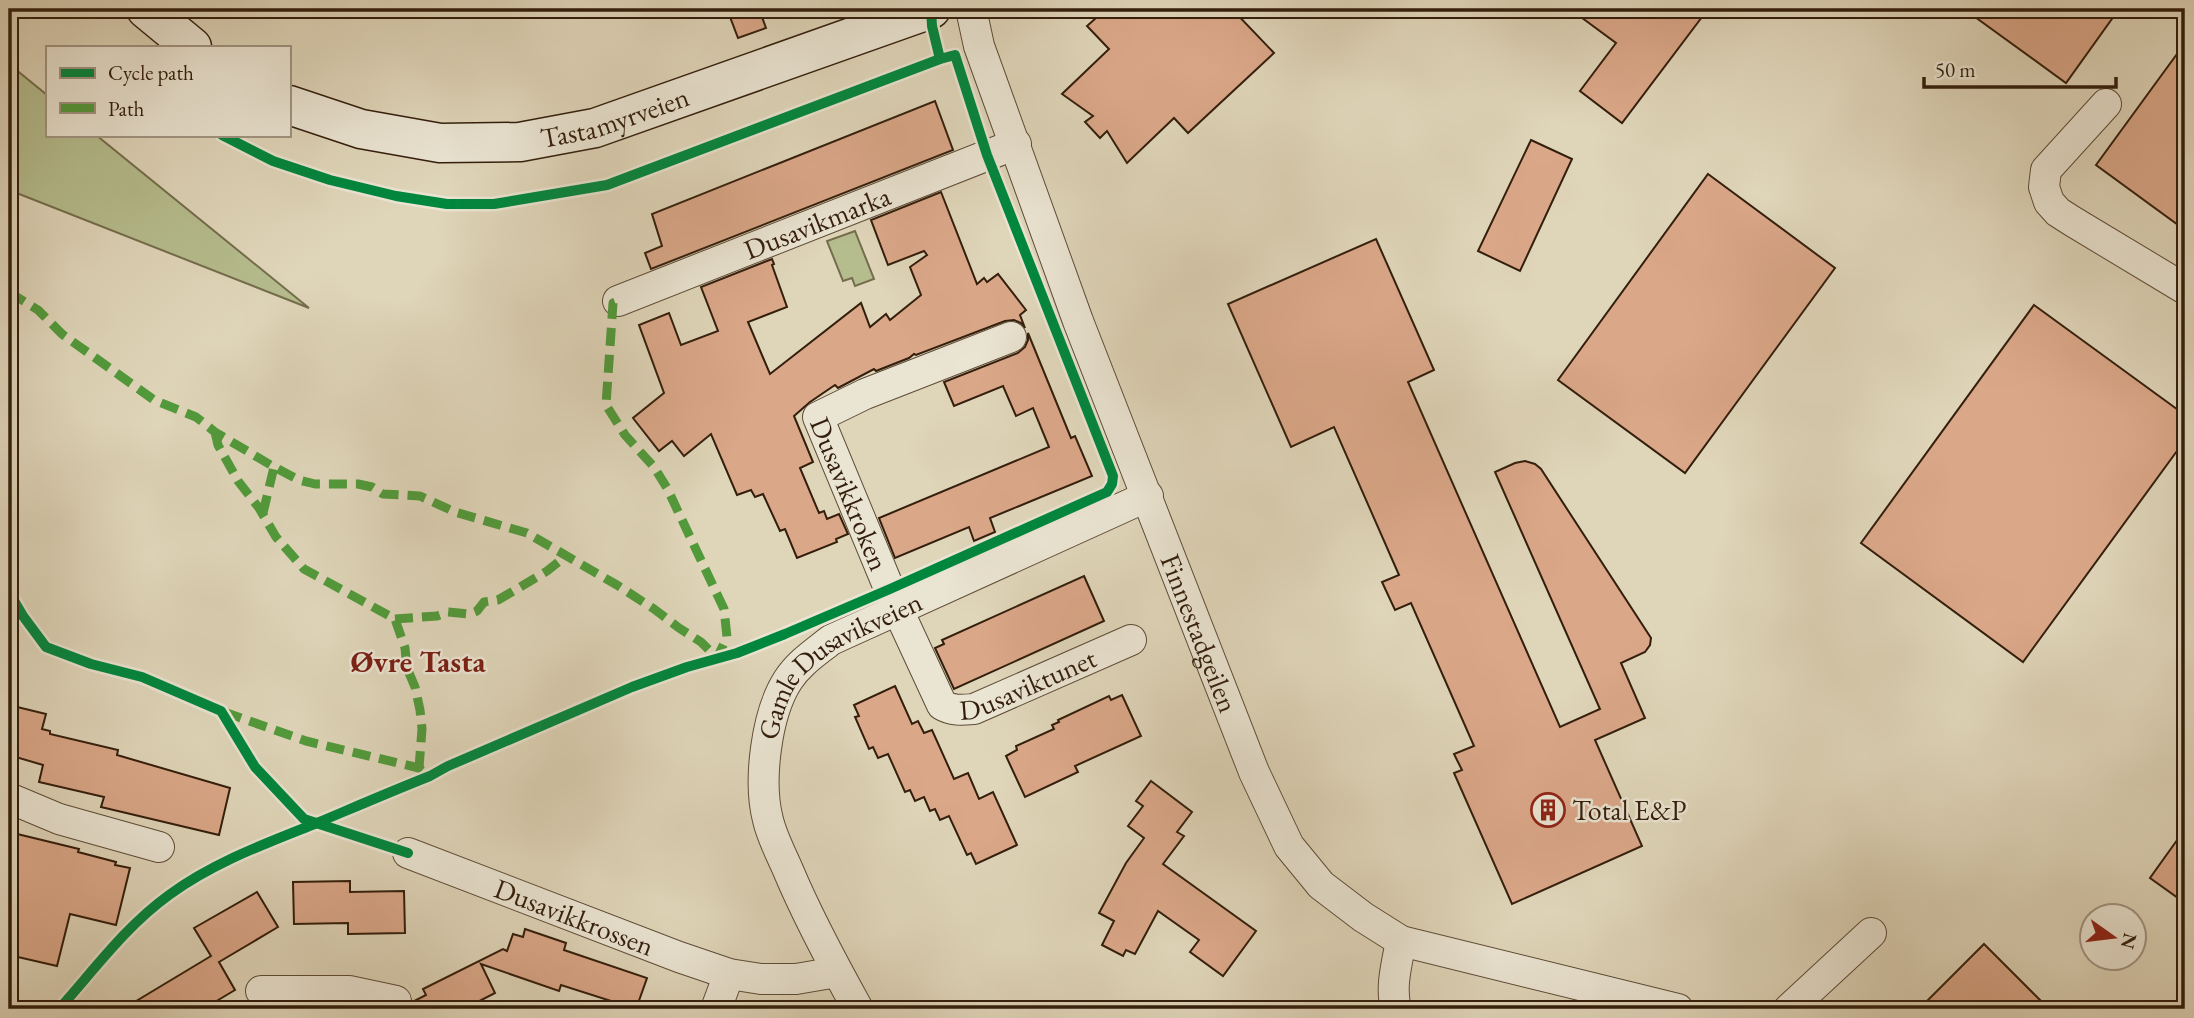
<svg xmlns="http://www.w3.org/2000/svg" width="2194" height="1018" font-family="'EB Garamond',serif">
  <style>
    .green { fill: #b5bc8d; stroke: #746d4c; stroke-width: 2 }
    .building { fill: #daa788; stroke: #331e0c; stroke-width: 2 }
    .lines { fill: none; stroke-linecap: round; stroke-linejoin: round }
    .minor-casing { stroke: #5e4c37; stroke-width: 32 }
    .secondary-casing { stroke: #331e0c; stroke-width: 41 }
    .minor { stroke: #eae4d2; stroke-width: 30 }
    .secondary { stroke: #eae4d2; stroke-width: 38 }
    .quiet { stroke: #519a3b; stroke-width: 9; stroke-dasharray: 18 9; stroke-linecap: butt }
    .cycleway-casing { stroke: #eae4d2; stroke-width: 15 }
    .cycleway { stroke: #00873e; stroke-width: 10 }
    .labels { text-anchor: middle; stroke-width: 5; stroke-linejoin: round; paint-order: stroke }
    .street-label { font-size: 28px; fill: #331e0c; stroke: #eae4d2 }
    .poi-label { font-size: 28px; fill: #331e0c; stroke: #eae4d2; text-anchor: start }
    .neighbourhood-label { font-size: 30px; font-weight: bold; fill: #7a1f14; stroke: #eae4d2 }
  </style>
  <rect width="100%" height="100%" fill="#dfd5b9"/>
  <filter id="stains"><feTurbulence type="fractalNoise" baseFrequency=".00286" numOctaves="4"/><feColorMatrix values="0 0 0 0 .2 0 0 0 0 .09 0 0 0 0 .02 0 0 0 .5 -.17"/></filter>
  <radialGradient id="worn" r=".72"><stop offset=".6" stop-color="#630" stop-opacity="0"/><stop offset="1" stop-color="#630" stop-opacity=".3"/></radialGradient>
  <g class="green">
    <polygon points="9,64 47,95 47,135 96,135 309,308 9,190"/>
    <polygon points="855,231 874,279 855,286 852,278 843,281 827,241"/>
  </g>
  <g class="building">
    <polygon points="727,9 759,9 766,28 738,38"/>
    <polygon points="1106,9 1232,9 1274,53 1188,133 1174,118 1127,163 1107,131 1100,138 1085,122 1093,116 1062,94 1109,49 1087,26"/>
    <polygon points="1570,9 1708,9 1622,123 1580,91 1616,43"/>
    <polygon points="1964,9 2119,9 2066,83"/>
    <polygon points="2185,43 2185,230 2096,165"/>
    <polygon points="935,101 953,150 651,269 645,253 662,246 652,214"/>
    <polygon points="1531,140 1572,159 1520,271 1478,251"/>
    <polygon points="1708,174 1835,268 1685,473 1558,380"/>
    <polygon points="941,192 977,284 984,278 987,282 998,274 1026,310 1020,315 1025,328 1021,323 1014,320 1005,321 916,355 914,354 909,358 876,371 874,369 838,388 835,385 810,402 794,416 813,462 800,468 819,513 824,511 827,519 839,514 848,534 836,539 837,542 797,558 785,529 780,531 763,494 755,497 751,490 737,495 711,434 684,456 672,441 659,451 633,418 664,393 639,325 669,313 681,345 718,331 701,287 772,259 774,264 772,265 787,307 748,322 770,374 861,303 870,327 886,314 890,320 921,295 910,267 927,255 924,251 888,265 871,220"/>
    <polygon points="1376,239 1434,370 1408,382 1560,727 1600,709 1495,472 1515,463 1525,461 1535,464 1541,469 1651,638 1650,645 1645,652 1621,663 1645,718 1595,740 1642,846 1512,904 1454,773 1462,770 1454,754 1474,746 1411,603 1395,610 1382,582 1399,575 1334,427 1291,447 1228,304"/>
    <polygon points="2034,305 2185,415 2185,440 2023,662 1861,543"/>
    <polygon points="1028,333 1071,438 1075,436 1092,476 990,518 995,532 974,541 969,527 895,558 879,518 1049,447 1033,408 1016,416 1003,386 954,406 944,382 1018,353 1025,347 1028,340"/>
    <polygon points="1084,576 1104,621 954,689 935,648 944,644 942,640"/>
    <polygon points="895,686 912,724 918,721 924,733 932,730 954,779 968,773 979,799 993,792 1017,845 976,864 971,853 967,855 949,816 940,820 935,809 930,811 924,797 915,801 910,790 905,792 888,754 878,758 873,747 869,749 855,717 859,716 854,705"/>
    <polygon points="1122,695 1141,736 1075,766 1078,772 1025,797 1006,756 1017,750 1016,746 1054,729 1052,725 1059,722 1058,720 1109,696 1111,700"/>
    <polygon points="9,705 46,714 42,729 50,731 50,734 118,750 117,755 230,788 219,835 101,807 104,797 39,782 43,765 9,755"/>
    <polygon points="1151,781 1192,812 1177,832 1184,836 1163,864 1256,931 1223,976 1190,952 1199,940 1158,911 1135,954 1126,950 1123,956 1102,945 1114,921 1099,913 1126,863 1144,838 1128,826 1143,806 1136,801"/>
    <polygon points="2185,829 2185,903 2150,878"/>
    <polygon points="9,832 79,849 78,852 116,862 115,865 130,868 116,925 70,914 57,966 9,955"/>
    <polygon points="350,881 350,892 404,891 405,933 348,934 348,923 294,924 293,882"/>
    <polygon points="257,892 278,927 219,962 235,990 203,1009 123,1009 211,956 194,928"/>
    <polygon points="525,929 566,943 564,950 647,978 636,1009 561,985 559,991 481,964 495,993 464,1009 414,1009 414,1001 426,995 423,989 503,949 507,951 513,934 523,937"/>
    <polygon points="1984,944 2049,1009 1919,1009"/>
  </g>
  <g class="lines">
    <g class="minor-casing">
      <g id="minor">
        <path id="s1" d="M971 9 979 46 1078 321 1254 772 1289 846 1321 885 1363 917 1401 941 1678 1009"/>
        <polyline points="2106,104 2046,170 2044,187 2049,202 2058,212 2072,221 2185,289"/>
        <path id="s2" d="M618 301 1016 144"/>
        <path id="s3" d="M1011 337 865 394 818 417 898 610 942 705C952 711 962 710 974 709L1131 640"/>
        <polyline points="9,798 59,819 159,847"/>
        <path id="s4" d="M408 853 679 957 729 974 761 979H796L837 972"/>
        <polyline points="261,991 349,991 396,1001 397,1009"/>
        <polyline points="716,1009 729,974"/>
        <path id="s5" d="M858 1009C833 964 808 918 788 870 781 854 772 837 768 820 758 782 766 714 788 680 799 663 816 652 831 640L1148 496"/>
        <path d="M1396 1009C1390 987 1397 963 1401 941"/>
        <polyline points="1789,1009 1871,933"/>
      </g>
    </g>
    <g class="secondary-casing">
      <g id="secondary">
        <polyline points="146,9 192,47"/>
        <path id="s6" d="M289 105 361 129 440 143 520 142 595 128 931 9"/>
      </g>
    </g>
    <use href="#minor" class="minor"/>
    <use href="#secondary" class="secondary"/>
    <g class="quiet">
      <polyline points="9,292 38,310 62,334 154,400 196,417 215,432 274,467 299,480 315,484 358,484 372,487 383,494 420,496 455,512 527,533 617,585 654,609 679,628 701,642 717,658 727,637 724,609 667,488 654,467 625,435 606,405 613,303 618,301"/>
      <polyline points="215,432 218,445 238,481 259,508 276,537 304,569 395,619 405,648 407,668 415,687 420,710 422,729 419,768"/>
      <polyline points="263,513 274,467"/>
      <polyline points="395,619 437,616 448,612 469,614 477,611 484,602 498,600 517,589 547,571 566,556"/>
      <polyline points="224,712 306,741 419,768 424,772"/>
    </g>
    <g class="cycleway-casing">
      <g id="cycleway">
        <polyline points="222,135 273,161 330,180 396,196 447,204 494,204 607,185 940,59"/>
        <polyline points="9,592 23,616 46,647 91,664 142,677 221,711 255,767 304,819 408,853"/>
        <path d="M59 1009C94 970 126 926 169 895 214 862 267 843 317 823 355 807 392 791 430 776L448 766 632 687 687 667 737 653 785 634 890 589 1107 492 1112 484 1113 476 987 155 955 55 940 59 932 26 931 9"/>
      </g>
    </g>
    <use href="#cycleway" class="cycleway"/>
  </g>
  <defs>
    <g id="building-ring" transform="scale(1.75)"><circle r="9.5" fill="#eae4d2" stroke="#8f2418" stroke-width="1.5"/><path d="M-4-6H4V6H1V3H-1V6H-4ZM-2.5-4.3h1.7v1.8h-1.7ZM.8-4.3h1.7v1.8H.8ZM-2.5-1h1.7V.8h-1.7ZM.8-1h1.7V.8H.8Z" fill="#8f2418"/></g>
  </defs>
  <g fill-rule="evenodd">
    <use href="#building-ring" x="1548" y="810"/>
  </g>
  <g class="labels">
    <g class="street-label">
      <text dy="10" stroke="none"><textPath href="#s6" startOffset="334">Tastamyrveien</textPath></text>
      <text dy="10" stroke="none"><textPath href="#s2" startOffset="214">Dusavikmarka</textPath></text>
      <text dy="10" stroke="none"><textPath href="#s3" startOffset="292">Dusavikkroken</textPath></text>
      <text dy="10" stroke="none"><textPath href="#s1" startOffset="665">Finnestadgeilen</textPath></text>
      <text dy="10" stroke="none"><textPath href="#s5" startOffset="401">Gamle Dusavikveien</textPath></text>
      <text dy="10" stroke="none"><textPath href="#s3" startOffset="614">Dusaviktunet</textPath></text>
      <text dy="10" stroke="none"><textPath href="#s4" startOffset="178">Dusavikkrossen</textPath></text>
    </g>
    <g class="poi-label">
      <text x="1572" y="820">Total E&amp;P</text>
    </g>
    <g class="neighbourhood-label">
      <text x="418" y="672">Øvre Tasta</text>
    </g>
  </g>
  <rect width="2194" height="1018" fill="none" stroke="#dfd5b9" stroke-width="35"/>
  <rect x="10" y="10" width="2173" height="997" fill="none" stroke="#331e0c" stroke-width="3.5"/>
  <rect x="18" y="18" width="2159" height="983" fill="none" stroke="#331e0c" stroke-width="2"/>
  <rect x="46" y="46" width="245" height="91" fill="#eae4d2" stroke="#a19583" stroke-width="2"/>
  <rect x="60" y="68" width="35" height="10" fill="#00873e" stroke="#a19583" stroke-width="2"/>
  <text x="108" y="80" font-size="21" fill="#331e0c">Cycle path</text>
  <rect x="60" y="103" width="35" height="10" fill="#519a3b" stroke="#a19583" stroke-width="2"/>
  <text x="108" y="116" font-size="21" fill="#331e0c">Path</text>
  <g transform="translate(2113 937) rotate(104)"><circle r="33" fill="#eae4d2" stroke="#a19583" stroke-width="2"/>
  <path d="M0-5L12 26L0 18L-12 26Z" fill="#8f2418"/>
  <text y="-10" font-size="19" font-weight="bold" text-anchor="middle" fill="#331e0c">N</text>
  </g>
  <path d="M1924 77v10h192v-10" fill="none" stroke="#331e0c" stroke-width="3.5"/>
  <text x="1935" y="77" font-size="21" fill="#331e0c" stroke="#eae4d2" stroke-width="5" paint-order="stroke">50 m</text>
  <rect width="100%" height="100%" filter="url(#stains)"/>
  <rect width="100%" height="100%" fill="url(#worn)"/>
</svg>
